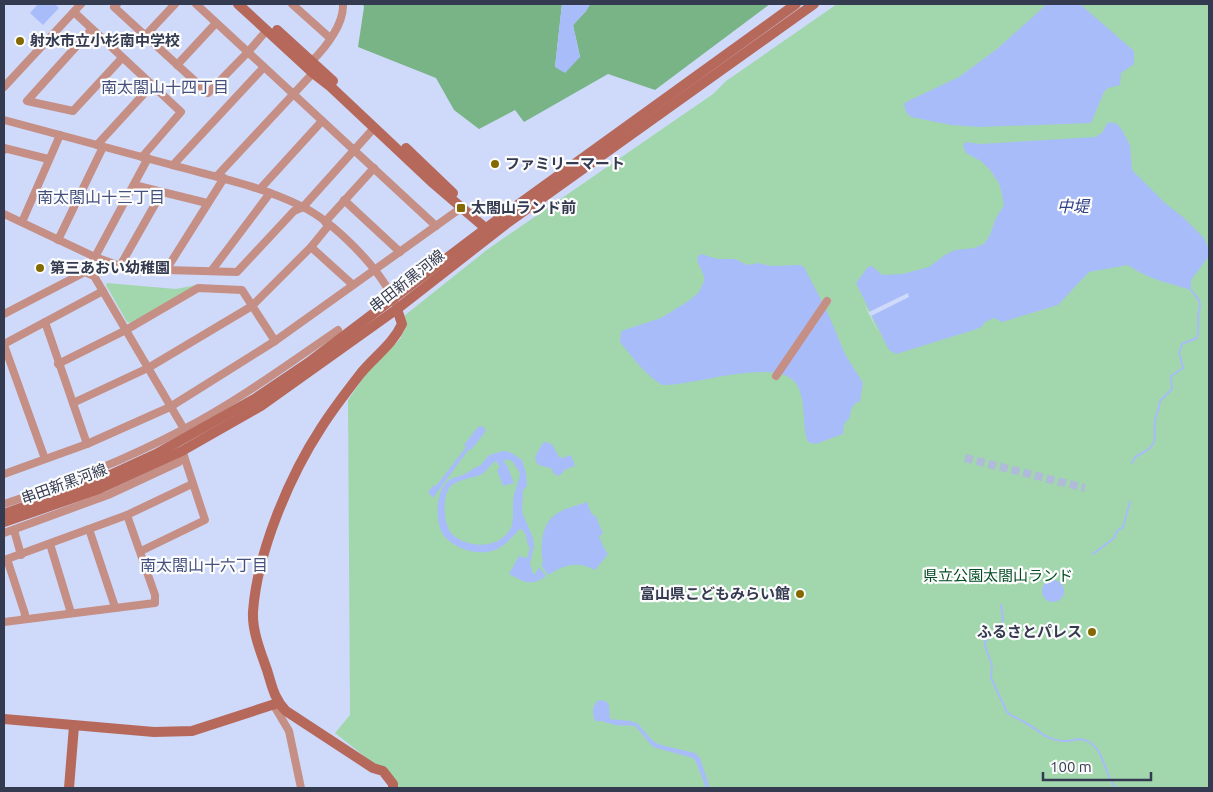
<svg xmlns="http://www.w3.org/2000/svg" width="1213" height="792" font-family="Ubuntu,'Noto Sans JP',sans-serif">
  <style>
    .green { fill: #a2d7ad }
    .forest { fill: #79b486 }
    .water { fill: #a8bcfa; fill-rule: evenodd }
    .pier { fill: #cfdafb }
    .lines { fill: none; stroke-linecap: round; stroke-linejoin: round }
    .stream { stroke: #a8bcfa; stroke-width: 2 }
    .street-tunnel { stroke: #b0bad9; stroke-width: 8; stroke-dasharray: 8 4; stroke-linecap: butt }
    .street { stroke: #c58f85; stroke-width: 8 }
    .secondary { stroke: #b6695b; stroke-width: 10 }
    .poi-dot { fill: #846902; stroke: #fcfcfc; stroke-width: 2 }
    .labels { text-anchor: middle; stroke-width: 4.5; stroke-linejoin: round; paint-order: stroke }
    .poi-label { font-size: 15px; font-weight: bold; fill: #343b50; stroke: #fcfcfc; text-anchor: start }
    .street-label { font-size: 15px; fill: #343b50; stroke: #fcfcfc }
    .park-label { font-size: 15px; fill: #014a20; stroke: #fcfcfc }
    .neighbourhood-label { font-size: 16px; fill: #44517f; stroke: #fcfcfc }
    .water-label { font-size: 16px; font-style: italic; fill: #314289; stroke: #fcfcfc }
  </style>
  <rect width="100%" height="100%" fill="#cfdafb"/>
  <g class="green">
    <polygon points="837,4 1209,4 1209,788 398,788 398,785 383,771 335,733 350,715 348,400 366,374 400,339 407,325 404,316 488,249 713,94 726,81"/>
    <polygon points="107,283 176,289 196,285 131,323 127,322 106,285"/>
  </g>
  <polygon class="forest" points="363,4 562,4 555,67 580,57 573,25 586,11 590,4 770,4 655,90 608,74 524,122 515,110 479,129 454,110 436,78 358,47 364,7"/>
  <g class="water">
    <polygon points="38,4 55,4 59,8 43,25 30,13"/>
    <polygon points="562,4 590,4 586,11 573,25 580,57 565,73 555,67"/>
    <polygon points="1047,4 1080,4 1134,51 1134,64 1121,73 1120,85 1108,88 1104,92 1091,123 979,127 951,125 911,117 906,112 904,105 906,102 959,77 997,49"/>
    <path d="M1108 122 1117 124 1122 130 1130 145 1132 170 1165 203 1184 218 1204 238 1209 250V256L1191 280V290C1169 283 1147 279 1128 265L1089 272 1058 305 1002 322 994 318 985 322 980 328 896 354 889 350 856 283 868 267 872 266 882 275 902 274 929 267 945 255 955 250 974 248 984 244 990 235 996 218 1004 205 1002 194 999 183 990 170 981 161 966 153 963 146 965 142 981 144 1095 137 1102 133Z"/>
    <path d="M702 254 717 259H735L747 265 758 263 771 266 800 265 804 267 827 311 845 354 863 383 860 401C850 405 852 410 849 419 843 423 843 427 843 434L816 444 808 442C801 423 807 404 797 385 780 355 691 387 662 385 645 374 633 358 620 342L621 332 624 330 661 318 690 300 699 292 704 281V276L697 260 698 256Z"/>
    <polygon points="482,426 486,430 485,432 471,450 469,449 433,498 428,492 434,485 436,486 466,447 464,445 478,427"/>
    <path d="M545 442 552 444 559 457 562 458 571 455 575 466 566 469 559 476 554 474 551 468C543 466 536 467 535 457L542 444Z"/>
    <path d="M503 451 510 452 522 460 526 473 527 486 523 490 522 512 533 538 534 546 530 563 533 574H535L539 567 546 576C530 587 525 582 509 574L519 556 527 558 530 547 528 546 526 535 522 529H520C513 536 506 545 497 549 481 557 456 550 444 536 435 524 435 493 447 482 453 476 460 477 467 473 472 470 474 467 480 466L489 455ZM505 459 512 461 520 473C519 481 516 487 514 495 511 508 517 524 506 535 492 549 466 547 452 534 443 525 442 496 450 487 459 478 472 479 482 474 487 471 490 464 496 461L500 467 497 470 503 486 514 483 507 465 504 462Z"/>
    <path d="M587 502 592 515 596 516 603 534 599 536 604 548 608 554 595 570C578 561 565 564 548 575L541 565 543 562C540 546 541 522 558 513 566 508 578 505 587 502Z"/>
    <circle cx="1053" cy="591" r="11"/>
    <path d="M599 700 606 701 609 705 610 719 630 721 637 723 653 741 661 745 695 753 700 758 710 788H706L696 762 693 758 653 747 635 726 615 725 601 721H595C592 713 592 705 599 700Z"/>
  </g>
  <polygon class="pier" points="908,293 909,297 871,316 879,334 864,304 869,312"/>
  <g class="lines">
    <g class="stream">
      <path d="M1132 463C1136 453 1142 455 1150 448 1158 441 1153 430 1155 421 1156 413 1160 409 1160 401L1172 389 1171 376 1183 368 1179 353 1182 344 1197 338C1199 331 1198 327 1198 321 1198 302 1206 308 1191 290"/>
      <polyline points="1093,554 1114,538 1117,531 1123,527 1130,502"/>
      <path d="M1001 605 1003 619 1002 623 985 642V646L992 665 991 678 1007 712C1012 717 1018 718 1024 722 1038 729 1044 739 1062 741 1071 742 1080 736 1089 742 1105 751 1104 775 1116 788"/>
    </g>
    <polyline class="street-tunnel" points="965,458 1085,488"/>
    <g class="street">
      <polyline points="117,4 114,7 208,93 248,52 267,30"/>
      <polyline points="196,4 436,226"/>
      <polyline points="292,4 330,38"/>
      <polyline points="74,12 181,112 142,157"/>
      <polyline points="92,29 27,101 73,111 122,58"/>
      <polyline points="145,36 175,4"/>
      <path d="M312 61C326 47 344 24 343 4"/>
      <polyline points="177,65 216,23"/>
      <polyline points="4,87 81,4"/>
      <path d="M4 120C60 135 116 150 172 165 216 177 261 186 301 206 334 222 381 269 395 303"/>
      <polyline points="97,145 152,85"/>
      <polyline points="4,150 4,148 48,159"/>
      <polyline points="173,165 264,67"/>
      <polyline points="217,176 313,73"/>
      <polyline points="134,185 207,203"/>
      <polyline points="260,189 322,121"/>
      <polyline points="344,200 400,252"/>
      <polyline points="4,214 95,257 120,266 166,270 237,272 294,211 303,207 374,128"/>
      <polyline points="22,222 60,135"/>
      <polyline points="325,222 374,168"/>
      <polyline points="58,240 103,147"/>
      <polyline points="311,247 329,225"/>
      <polyline points="95,257 148,158"/>
      <polyline points="120,266 162,192"/>
      <polyline points="166,270 224,178"/>
      <polyline points="212,270 270,193"/>
      <polyline points="4,314 85,272 94,276 184,429"/>
      <polyline points="45,322 87,444"/>
      <polyline points="275,341 461,208"/>
      <polyline points="4,344 103,291"/>
      <polyline points="4,345 45,459"/>
      <polyline points="776,376 827,301"/>
      <polyline points="73,403 148,368 252,306 311,247 353,285"/>
      <polyline points="4,474 87,444 170,407 275,341 242,290 198,288 126,330 58,364"/>
      <path d="M4 504C65 484 127 459 184 429 238 401 288 364 338 330"/>
      <polyline points="89,529 115,607"/>
      <polyline points="14,530 21,555"/>
      <polyline points="4,533 108,495 179,462 184,456"/>
      <polyline points="50,544 71,613"/>
      <polyline points="141,551 205,520 183,453"/>
      <polyline points="24,619 25,614 7,559 127,515 192,484"/>
      <polyline points="4,622 155,603 155,595 127,515"/>
      <polyline points="273,704 289,731 301,788"/>
    </g>
    <g class="secondary">
      <polyline points="238,4 313,73 331,87 434,184 490,232"/>
      <polyline points="277,30 333,81"/>
      <polyline points="406,148 453,193"/>
      <polyline points="4,514 97,481 156,454 256,398 308,363 501,217 796,4"/>
      <polyline points="4,522 99,489 182,451 261,406 397,309 506,224 814,4"/>
      <polyline points="4,719 154,732 192,731 278,703"/>
      <polyline points="69,788 74,726"/>
      <path d="M393 788V784L383 771 373 768 286 711C274 699 272 686 267 670 261 653 252 631 253 612 257 553 289 477 321 428 333 409 347 391 361 373 375 356 393 344 402 324L397 309"/>
    </g>
  </g>
  <g class="poi-dot">
    <circle cx="20" cy="41" r="5"/>
    <circle cx="495" cy="164" r="5"/>
    <rect x="456" y="203" width="10" height="10" rx="2.5"/>
    <circle cx="40" cy="268" r="5"/>
    <circle cx="800" cy="594" r="5"/>
    <circle cx="1092" cy="632" r="5"/>
  </g>
  <g class="labels">
    <g class="poi-label">
      <text x="30" y="46">射水市立小杉南中学校</text>
      <text x="505" y="169">ファミリーマート</text>
      <text x="471" y="213">太閤山ランド前</text>
      <text x="50" y="273">第三あおい幼稚園</text>
      <text x="790" y="599" text-anchor="end">富山県こどもみらい館</text>
      <text x="1082" y="637" text-anchor="end">ふるさとパレス</text>
    </g>
    <g class="street-label">
      <text transform="translate(407 281) rotate(-38)" y="5">串田新黒河線</text>
      <text transform="translate(64 484) rotate(-20)" y="5">串田新黒河線</text>
    </g>
    <g class="park-label">
      <text x="998" y="581">県立公園太閤山ランド</text>
    </g>
    <g class="neighbourhood-label">
      <text x="165" y="93">南太閤山十四丁目</text>
      <text x="101" y="203">南太閤山十三丁目</text>
      <text x="204" y="571">南太閤山十六丁目</text>
    </g>
    <g class="water-label">
      <text x="1073" y="212">中堤</text>
    </g>
  </g>
  <rect width="1213" height="792" fill="none" stroke="#343b50" stroke-width="10"/>
  <path d="M1043 772v8h108v-8" fill="none" stroke="#343b50" stroke-width="2.5"/>
  <text x="1050" y="772" font-size="15" fill="#343b50" stroke="#fcfcfc" stroke-width="4" paint-order="stroke">100 m</text>
</svg>
